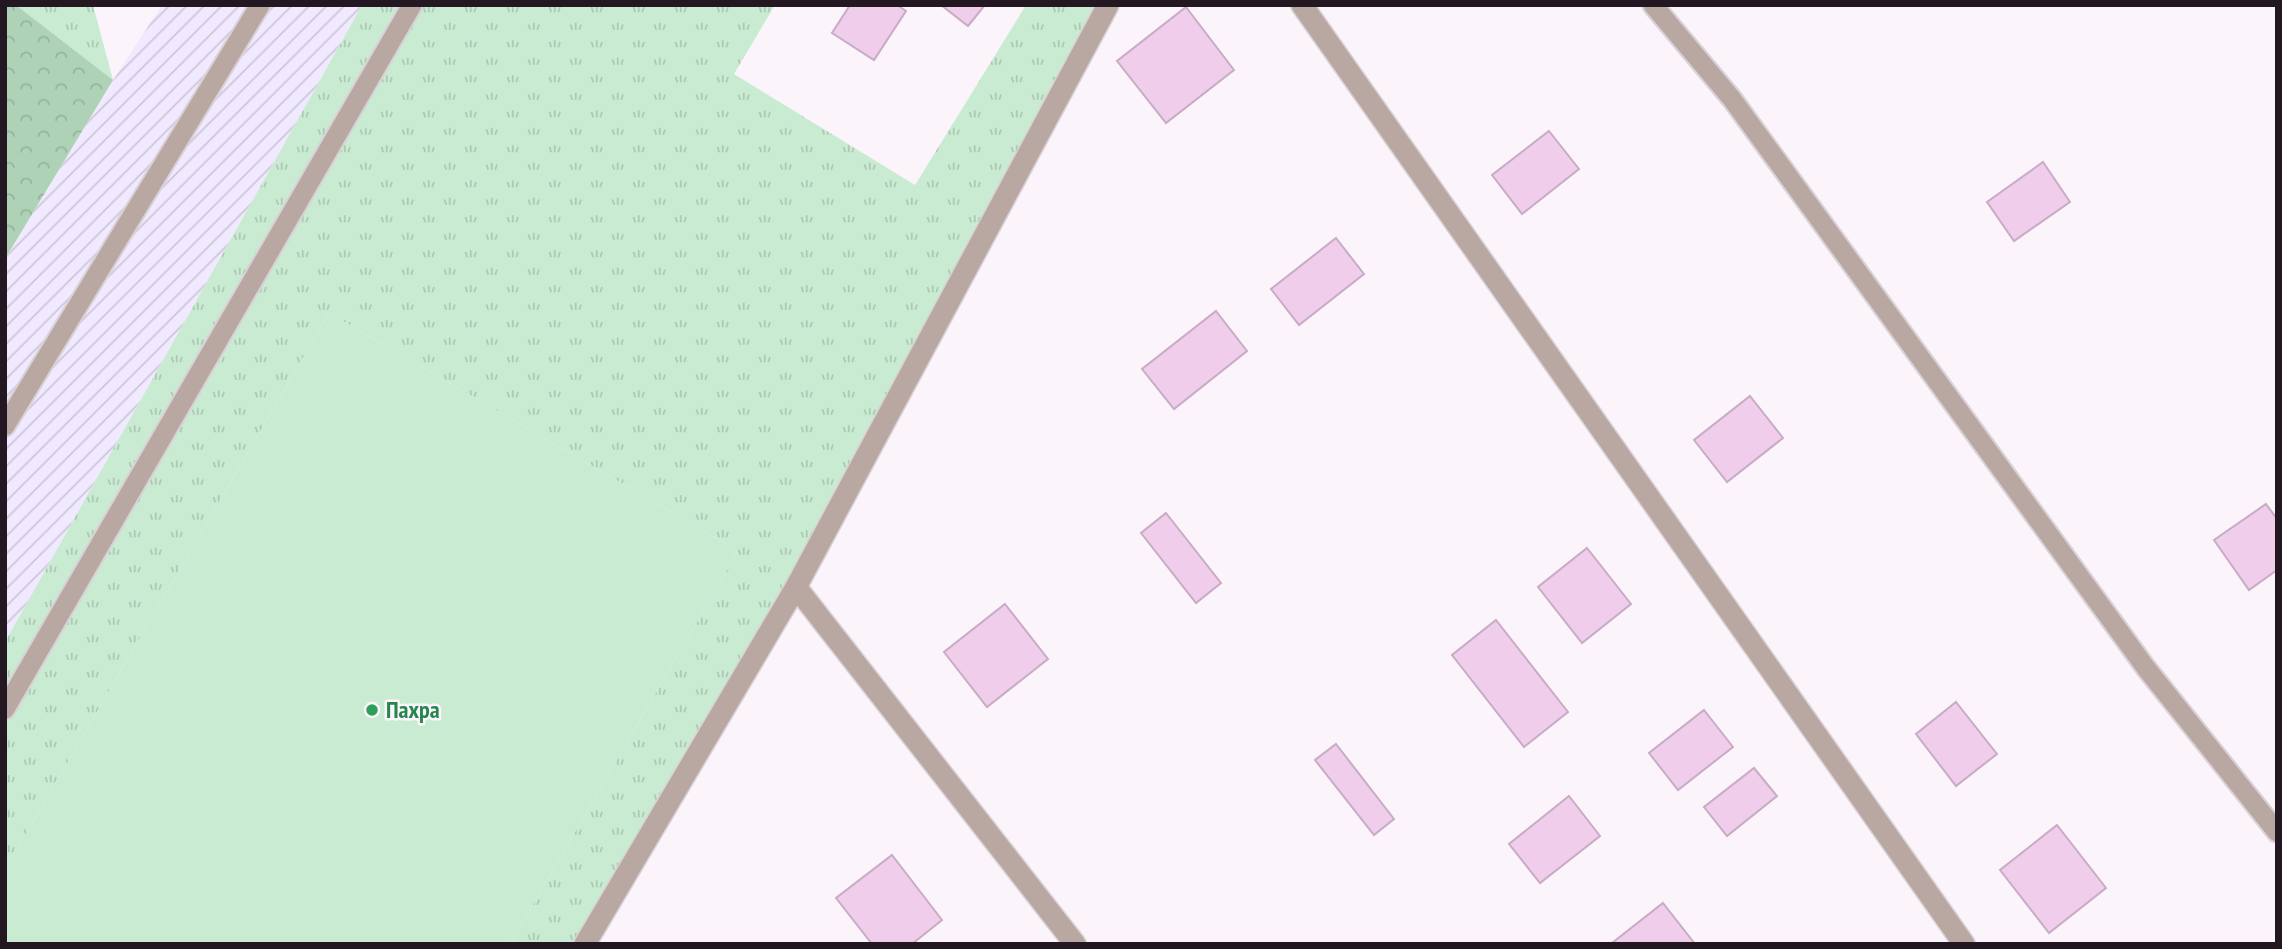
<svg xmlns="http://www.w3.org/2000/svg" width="2282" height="949" font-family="'PT Sans Narrow',sans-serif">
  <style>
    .industrial { fill: url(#industrial-furrows) }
    .grass { fill: url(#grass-tufts) }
    .forest { fill: url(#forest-crowns) }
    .park { fill: #c9ebd1 }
    .building { fill: #efcdeb; stroke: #c8abc5; stroke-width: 2 }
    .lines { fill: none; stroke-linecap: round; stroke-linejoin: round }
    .service-casing { stroke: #d8d2d8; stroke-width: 23 }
    .minor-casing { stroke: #d8d2d8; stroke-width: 24 }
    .service { stroke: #b9a8a1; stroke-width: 19 }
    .minor { stroke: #b9a8a1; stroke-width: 21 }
    .leisure-dot { fill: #2e9e5b; stroke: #fbf5fb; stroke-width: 2.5 }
    .labels { text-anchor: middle; stroke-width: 5; stroke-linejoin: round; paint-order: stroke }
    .leisure-label { font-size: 24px; font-weight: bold; fill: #27864d; stroke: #fbf5fb; text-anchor: start }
  </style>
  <defs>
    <pattern id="industrial-furrows" width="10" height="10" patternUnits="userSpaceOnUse" patternTransform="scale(1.75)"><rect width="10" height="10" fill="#f1e9ff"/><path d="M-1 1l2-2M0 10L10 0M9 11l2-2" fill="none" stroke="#cec7da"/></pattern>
    <pattern id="grass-tufts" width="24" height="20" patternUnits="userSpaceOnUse" patternTransform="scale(1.75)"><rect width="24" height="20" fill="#c9ebd1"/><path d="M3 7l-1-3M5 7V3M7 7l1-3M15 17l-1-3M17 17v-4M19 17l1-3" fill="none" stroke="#acc9b3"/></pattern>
    <pattern id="forest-crowns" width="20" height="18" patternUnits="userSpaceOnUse" patternTransform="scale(1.75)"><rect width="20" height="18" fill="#add2b6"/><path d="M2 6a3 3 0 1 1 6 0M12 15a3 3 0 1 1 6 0" fill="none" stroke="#95b49c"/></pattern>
  </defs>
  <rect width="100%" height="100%" fill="#fbf5fb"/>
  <polygon class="industrial" points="162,5 362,5 5,642 5,259 113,80"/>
  <g class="grass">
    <polygon points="16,5 93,5 113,80"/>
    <polygon points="362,5 775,5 734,74 915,185 1026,5 1120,5 593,944 510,944 738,551 329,313 5,870 5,642"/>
  </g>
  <polygon class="forest" points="5,5 16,5 113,80 5,259"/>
  <polygon class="park" points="329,313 738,551 510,944 5,944 5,870"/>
  <g class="building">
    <polygon points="850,5 897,5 906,11 874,60 832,33"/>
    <polygon points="941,5 985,5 968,26"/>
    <polygon points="1186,7 1234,70 1166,123 1117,61"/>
    <polygon points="1549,131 1579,169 1522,214 1492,175"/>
    <polygon points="2043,162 2070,202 2014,241 1987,202"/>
    <polygon points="1336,238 1364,274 1299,325 1271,289"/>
    <polygon points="1216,311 1247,351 1174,409 1142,369"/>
    <polygon points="1750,396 1783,438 1727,482 1694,440"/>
    <polygon points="2266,504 2277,519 2277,570 2249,590 2214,540"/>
    <polygon points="1166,513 1221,583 1196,603 1141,533"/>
    <polygon points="1587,548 1631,604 1582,643 1538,587"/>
    <polygon points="1005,604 1048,659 987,707 944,652"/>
    <polygon points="1496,620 1568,712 1524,747 1452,655"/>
    <polygon points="1956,702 1997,754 1956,786 1916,734"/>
    <polygon points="1704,710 1733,747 1678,790 1649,753"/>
    <polygon points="1336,744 1394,819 1374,835 1315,760"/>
    <polygon points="1754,768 1777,796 1727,836 1704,807"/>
    <polygon points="1569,796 1600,836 1540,883 1509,844"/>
    <polygon points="2057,825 2106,888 2049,933 2000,870"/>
    <polygon points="892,855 942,920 912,944 872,944 836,898"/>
    <polygon points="1663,903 1695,944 1612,944 1612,943"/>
  </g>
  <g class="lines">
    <g class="service-casing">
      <g id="service">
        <polyline points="1653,5 1732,99 2146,668 2277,832"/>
        <polyline points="5,426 260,5"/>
        <polyline points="5,709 412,5"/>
      </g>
    </g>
    <g class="minor-casing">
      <g id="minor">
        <polyline points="1302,5 1964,944"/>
        <polyline points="796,587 1075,944"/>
        <polyline points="585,944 796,587 1108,5"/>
      </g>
    </g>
    <use href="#service" class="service"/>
    <use href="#minor" class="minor"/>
  </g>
  <circle class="leisure-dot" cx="372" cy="710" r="7"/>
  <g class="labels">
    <g class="leisure-label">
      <text x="386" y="718">Пахра</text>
    </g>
  </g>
  <rect width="2282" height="949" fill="none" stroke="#231822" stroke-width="14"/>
</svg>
